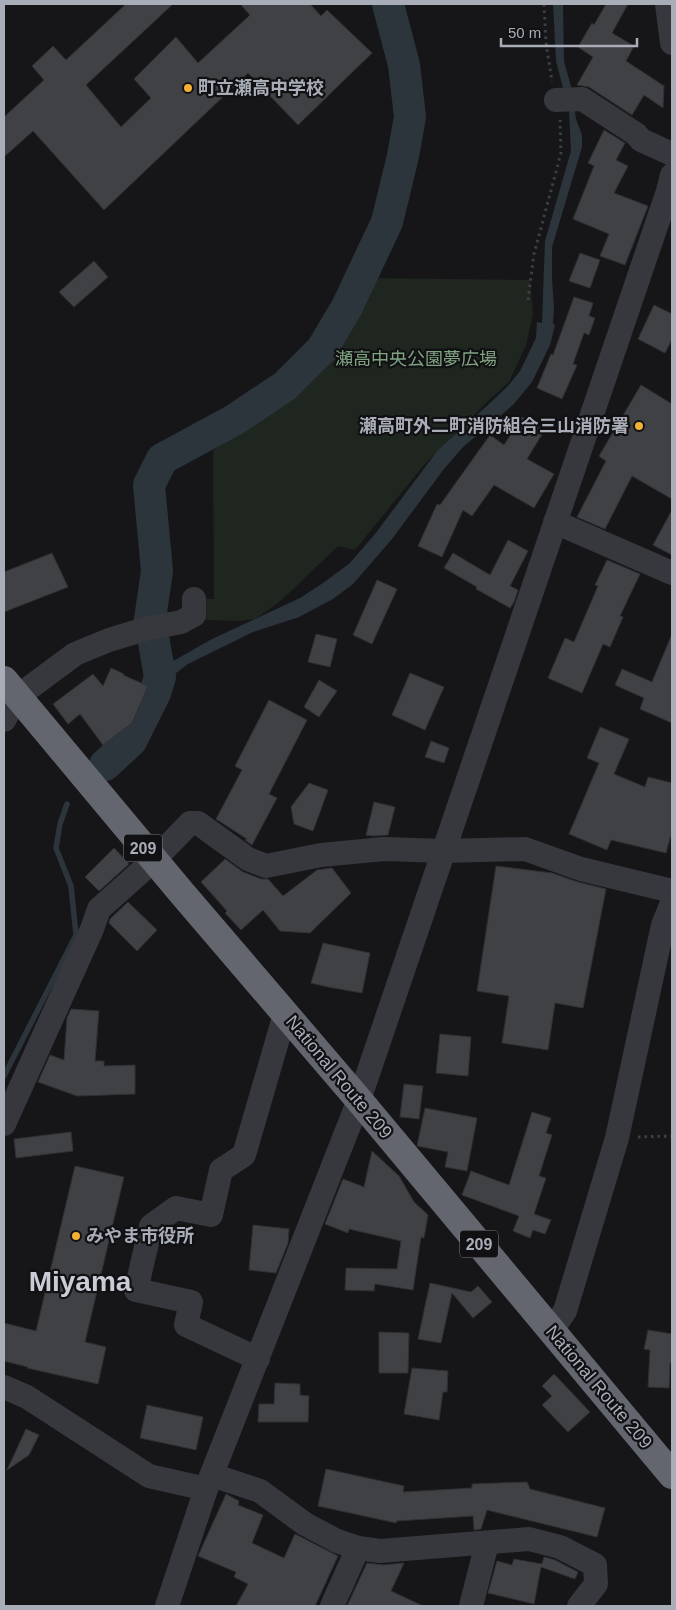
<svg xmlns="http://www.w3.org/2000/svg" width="676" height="1610" font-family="Arial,'Noto Sans JP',sans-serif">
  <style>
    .green { fill: #1e261f }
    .water { fill: #2c353c }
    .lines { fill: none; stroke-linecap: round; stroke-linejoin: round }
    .stream { stroke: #2c353c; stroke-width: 5.5 }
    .river { stroke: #2c353c; stroke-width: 32 }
    .building { fill: #404145; stroke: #303034 }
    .path { stroke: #3d3f44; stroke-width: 3; stroke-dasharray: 2.5 4; stroke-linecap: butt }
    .minor { stroke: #37383d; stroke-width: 24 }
    .highway { stroke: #63666e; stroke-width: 28 }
    .poi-dot { fill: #f2b134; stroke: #111113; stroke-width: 2 }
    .labels { text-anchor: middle; stroke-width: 4.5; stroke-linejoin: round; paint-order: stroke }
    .shield { fill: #111113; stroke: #7b7e86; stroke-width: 1 }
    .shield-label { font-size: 16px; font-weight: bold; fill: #a8adb8 }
    .poi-label { font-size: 18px; font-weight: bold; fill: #a8adb8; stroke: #111113; text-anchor: start }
    .park-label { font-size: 18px; fill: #7fa381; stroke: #111113 }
    .street-label { font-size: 18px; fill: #a8adb8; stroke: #111113 }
    .town-label { font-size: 28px; font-weight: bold; fill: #c9ccd4; stroke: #111113 }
  </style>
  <rect width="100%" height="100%" fill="#161618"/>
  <polygon class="green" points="368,278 530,280 533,315 526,345 509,382 488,401 424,465 355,550 338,546 288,594 274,606 255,619 239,621 204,620 203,599 214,599 213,451 223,441 280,403 331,350"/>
  <polygon class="water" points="553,4 563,4 564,61 572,90 576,119 582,135 582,147 552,247 552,279 554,308 553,324 555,325 550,345 532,382 513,405 463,447 444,469 392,539 353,584 333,599 299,617 253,632 188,664 171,677 163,667 210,640 300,598 323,583 350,563 375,534 438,450 490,403 508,386 520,371 536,338 537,322 542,323 545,241 571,151 569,111 556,61"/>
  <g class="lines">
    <polyline class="stream" points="4,1076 76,935 71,886 56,848 60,824 67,804"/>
    <polyline class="river" points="105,765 131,741 155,693 160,677 150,619 157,571 149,485 162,459 234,420 285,386 322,349 347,307 387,222 403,156 410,117 404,65 388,4"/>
  </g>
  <g class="building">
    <polygon points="126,4 173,4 86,85 121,127 151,98 134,79 176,37 198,63 250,15 240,4 310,4 321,16 327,10 372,53 298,125 248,73 104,210 34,132 33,131 4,157 4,117 44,80 32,66 53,46 66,60"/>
    <polygon points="606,4 628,4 612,33 634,46 626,61 664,86 663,108 644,95 632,115 589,87 577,85 593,57 578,47 592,23 594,25"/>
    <polygon points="604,130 625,143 616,160 628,166 614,193 648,206 625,265 600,256 609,234 573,219 594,166 588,163"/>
    <polygon points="580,253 600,260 590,288 569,281"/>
    <polygon points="94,261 108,277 74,307 59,292"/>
    <polygon points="574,297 593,303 589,316 595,318 589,335 584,333 573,364 577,365 562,399 537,388 551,354 553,355"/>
    <polygon points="654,305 672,314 672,339 665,353 638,339"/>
    <polygon points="641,385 672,404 672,499 632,476 605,529 577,517 606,461 599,456"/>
    <polygon points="522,417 544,431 527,459 554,474 534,508 494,485 472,516 463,510 442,557 418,546 437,504 440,505 490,435 504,445"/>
    <polygon points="672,510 672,555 653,545"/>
    <polygon points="508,540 528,551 510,586 518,590 514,602 510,608 476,589 477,587 444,568 453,553 490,575"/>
    <polygon points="52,553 68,587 4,612 4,572"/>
    <polygon points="607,560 640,574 620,616 623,617 610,647 603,644 582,693 548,678 565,638 574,642 598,586 595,585"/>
    <polygon points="377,580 397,589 372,644 353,635"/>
    <polygon points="316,634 337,639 330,667 308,662"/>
    <polygon points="672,634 672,723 640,709 644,698 615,685 622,669 652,682"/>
    <polygon points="111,668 124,674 123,675 148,686 132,723 103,745 80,714 68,724 53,704 93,674 103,686"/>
    <polygon points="410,673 444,687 425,730 392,715"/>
    <polygon points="319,680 337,691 319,717 304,707"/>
    <polygon points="269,700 307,720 269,794 277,798 252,845 245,840 247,839 216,819 242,770 235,766"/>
    <polygon points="600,727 629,739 614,774 645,787 648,777 672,783 672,831 666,853 611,840 607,850 569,834 599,763 587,758"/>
    <polygon points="431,741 449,748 444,763 425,757"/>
    <polygon points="309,783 328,790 313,831 294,824 291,807"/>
    <polygon points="374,802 395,807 388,835 372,836 366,835"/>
    <polygon points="114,848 129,864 99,891 85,877"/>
    <polygon points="225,859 243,872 261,879 268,879 283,896 317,870 332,868 351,893 310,933 280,931 263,910 241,930 225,913 227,911 201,882"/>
    <polygon points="496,866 552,873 578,882 606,889 583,1008 555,1003 548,1050 502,1043 509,996 477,991"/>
    <polygon points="128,902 157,930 137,951 109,923 110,919"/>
    <polygon points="323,943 370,953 362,993 328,987 311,983"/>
    <polygon points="71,1009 99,1011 95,1061 104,1061 104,1066 135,1065 135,1094 77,1096 38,1082 50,1055 64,1060 67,1018"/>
    <polygon points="440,1034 471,1037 468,1076 436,1073"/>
    <polygon points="404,1084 423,1086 419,1119 400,1117"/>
    <polygon points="425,1108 477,1118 467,1171 445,1167 448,1152 417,1146"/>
    <polygon points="532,1112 551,1118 546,1133 552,1135 539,1176 546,1178 534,1214 551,1220 545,1234 533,1230 530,1238 513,1231 519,1216 462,1195 471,1171 509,1185"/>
    <polygon points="71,1132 73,1151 16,1158 14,1139"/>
    <polygon points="372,1151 399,1176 414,1202 428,1215 424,1238 421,1237 413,1290 375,1284 374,1291 345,1290 346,1268 397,1269 401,1241 349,1229 348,1233 325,1224 343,1179 364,1187"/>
    <polygon points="75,1166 124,1177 85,1342 106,1347 98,1384 27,1368 28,1367 4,1361 4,1323 36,1331"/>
    <polygon points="253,1225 289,1229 288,1243 276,1273 249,1270"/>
    <polygon points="430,1283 471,1292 478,1286 492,1302 473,1318 452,1293 441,1343 418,1339"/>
    <polygon points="648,1330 672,1334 672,1363 670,1363 669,1388 648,1387 650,1350 644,1349"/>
    <polygon points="379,1332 409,1333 408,1373 379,1373"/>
    <polygon points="412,1368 448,1371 447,1392 443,1392 439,1420 404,1414"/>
    <polygon points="554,1374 590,1412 568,1432 542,1405 552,1396 542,1386"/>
    <polygon points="275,1383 300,1384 300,1395 309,1396 308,1422 258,1422 259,1404 274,1404"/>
    <polygon points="147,1405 203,1417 196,1450 140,1438"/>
    <polygon points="26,1429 39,1435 29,1455 7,1470"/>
    <polygon points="326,1469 404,1486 403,1492 472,1488 472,1484 527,1482 530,1489 605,1508 597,1537 487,1510 481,1529 474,1530 473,1516 397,1521 396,1523 318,1506"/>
    <polygon points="226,1494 239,1501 238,1505 263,1515 252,1543 284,1558 295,1534 338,1556 315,1606 236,1606 248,1584 234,1577 236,1572 198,1556"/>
    <polygon points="544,1557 555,1560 578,1572 575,1579 541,1567 534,1604 488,1593 497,1561 512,1565 514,1559 542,1564"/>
    <polygon points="367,1563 383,1565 404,1563 391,1591 423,1606 347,1606"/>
  </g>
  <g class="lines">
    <g class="path">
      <polyline points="544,4 546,43 552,82"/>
      <polyline points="528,300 534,254 561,153 560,120"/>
      <polyline points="638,1137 672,1136"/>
    </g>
    <g class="minor">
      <polyline points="667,4 672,43"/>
      <polyline points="556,100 582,99 636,134 641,140 672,154"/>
      <polyline points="555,522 672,573"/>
      <polyline points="4,720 17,697 75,654 109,640 145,629 181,622 194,615 194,599"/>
      <polyline points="4,1124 92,929 99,909 154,860 190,823 198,823 248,859 266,866 321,855 384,849 444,851 525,849 581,869 672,891"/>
      <polyline points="552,1330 565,1311 617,1138 663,925 672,903"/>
      <polyline points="258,1359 186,1325 191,1302 136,1290 151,1226 176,1208 211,1215 221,1170 244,1155 285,1014"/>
      <polyline points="4,1387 27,1397 149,1476 206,1489"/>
      <polyline points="212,1475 260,1491 305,1524 337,1541 358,1548 380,1551 529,1539 560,1547 595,1565 596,1584 579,1606"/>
      <polyline points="167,1606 206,1489 359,1100 668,191 672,175"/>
      <polyline points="332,1606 358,1548"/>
      <polyline points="471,1606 487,1543"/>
    </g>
    <polyline class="highway" points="4,680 181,892 359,1100 672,1475"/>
  </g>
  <g class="poi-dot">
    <circle cx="188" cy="88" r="5"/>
    <circle cx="639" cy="426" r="5"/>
    <circle cx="76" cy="1236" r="5"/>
  </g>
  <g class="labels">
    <g class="shield">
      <rect x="124" y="834.5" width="38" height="27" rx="4"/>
      <rect x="460" y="1230.5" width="38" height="27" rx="4"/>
    </g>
    <g class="shield-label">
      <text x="143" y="854">209</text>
      <text x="479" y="1250">209</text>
    </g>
    <g class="poi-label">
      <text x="198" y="94">町立瀬高中学校</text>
      <text x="629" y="432" text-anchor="end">瀬高町外二町消防組合三山消防署</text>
      <text x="86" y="1242">みやま市役所</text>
    </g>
    <g class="park-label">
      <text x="416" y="365">瀬高中央公園夢広場</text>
    </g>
    <g class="street-label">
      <text transform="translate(339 1077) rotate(50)" y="6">National Route 209</text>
      <text transform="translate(599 1387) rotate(50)" y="6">National Route 209</text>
    </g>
    <g class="town-label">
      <text x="80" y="1291">Miyama</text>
    </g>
  </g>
  <rect width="676" height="1610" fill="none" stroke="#a8adb8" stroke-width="10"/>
  <path d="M501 38v8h136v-8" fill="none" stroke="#a8adb8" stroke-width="2.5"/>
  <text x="508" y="38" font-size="15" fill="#a8adb8" stroke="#111113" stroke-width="4" paint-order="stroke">50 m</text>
</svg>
